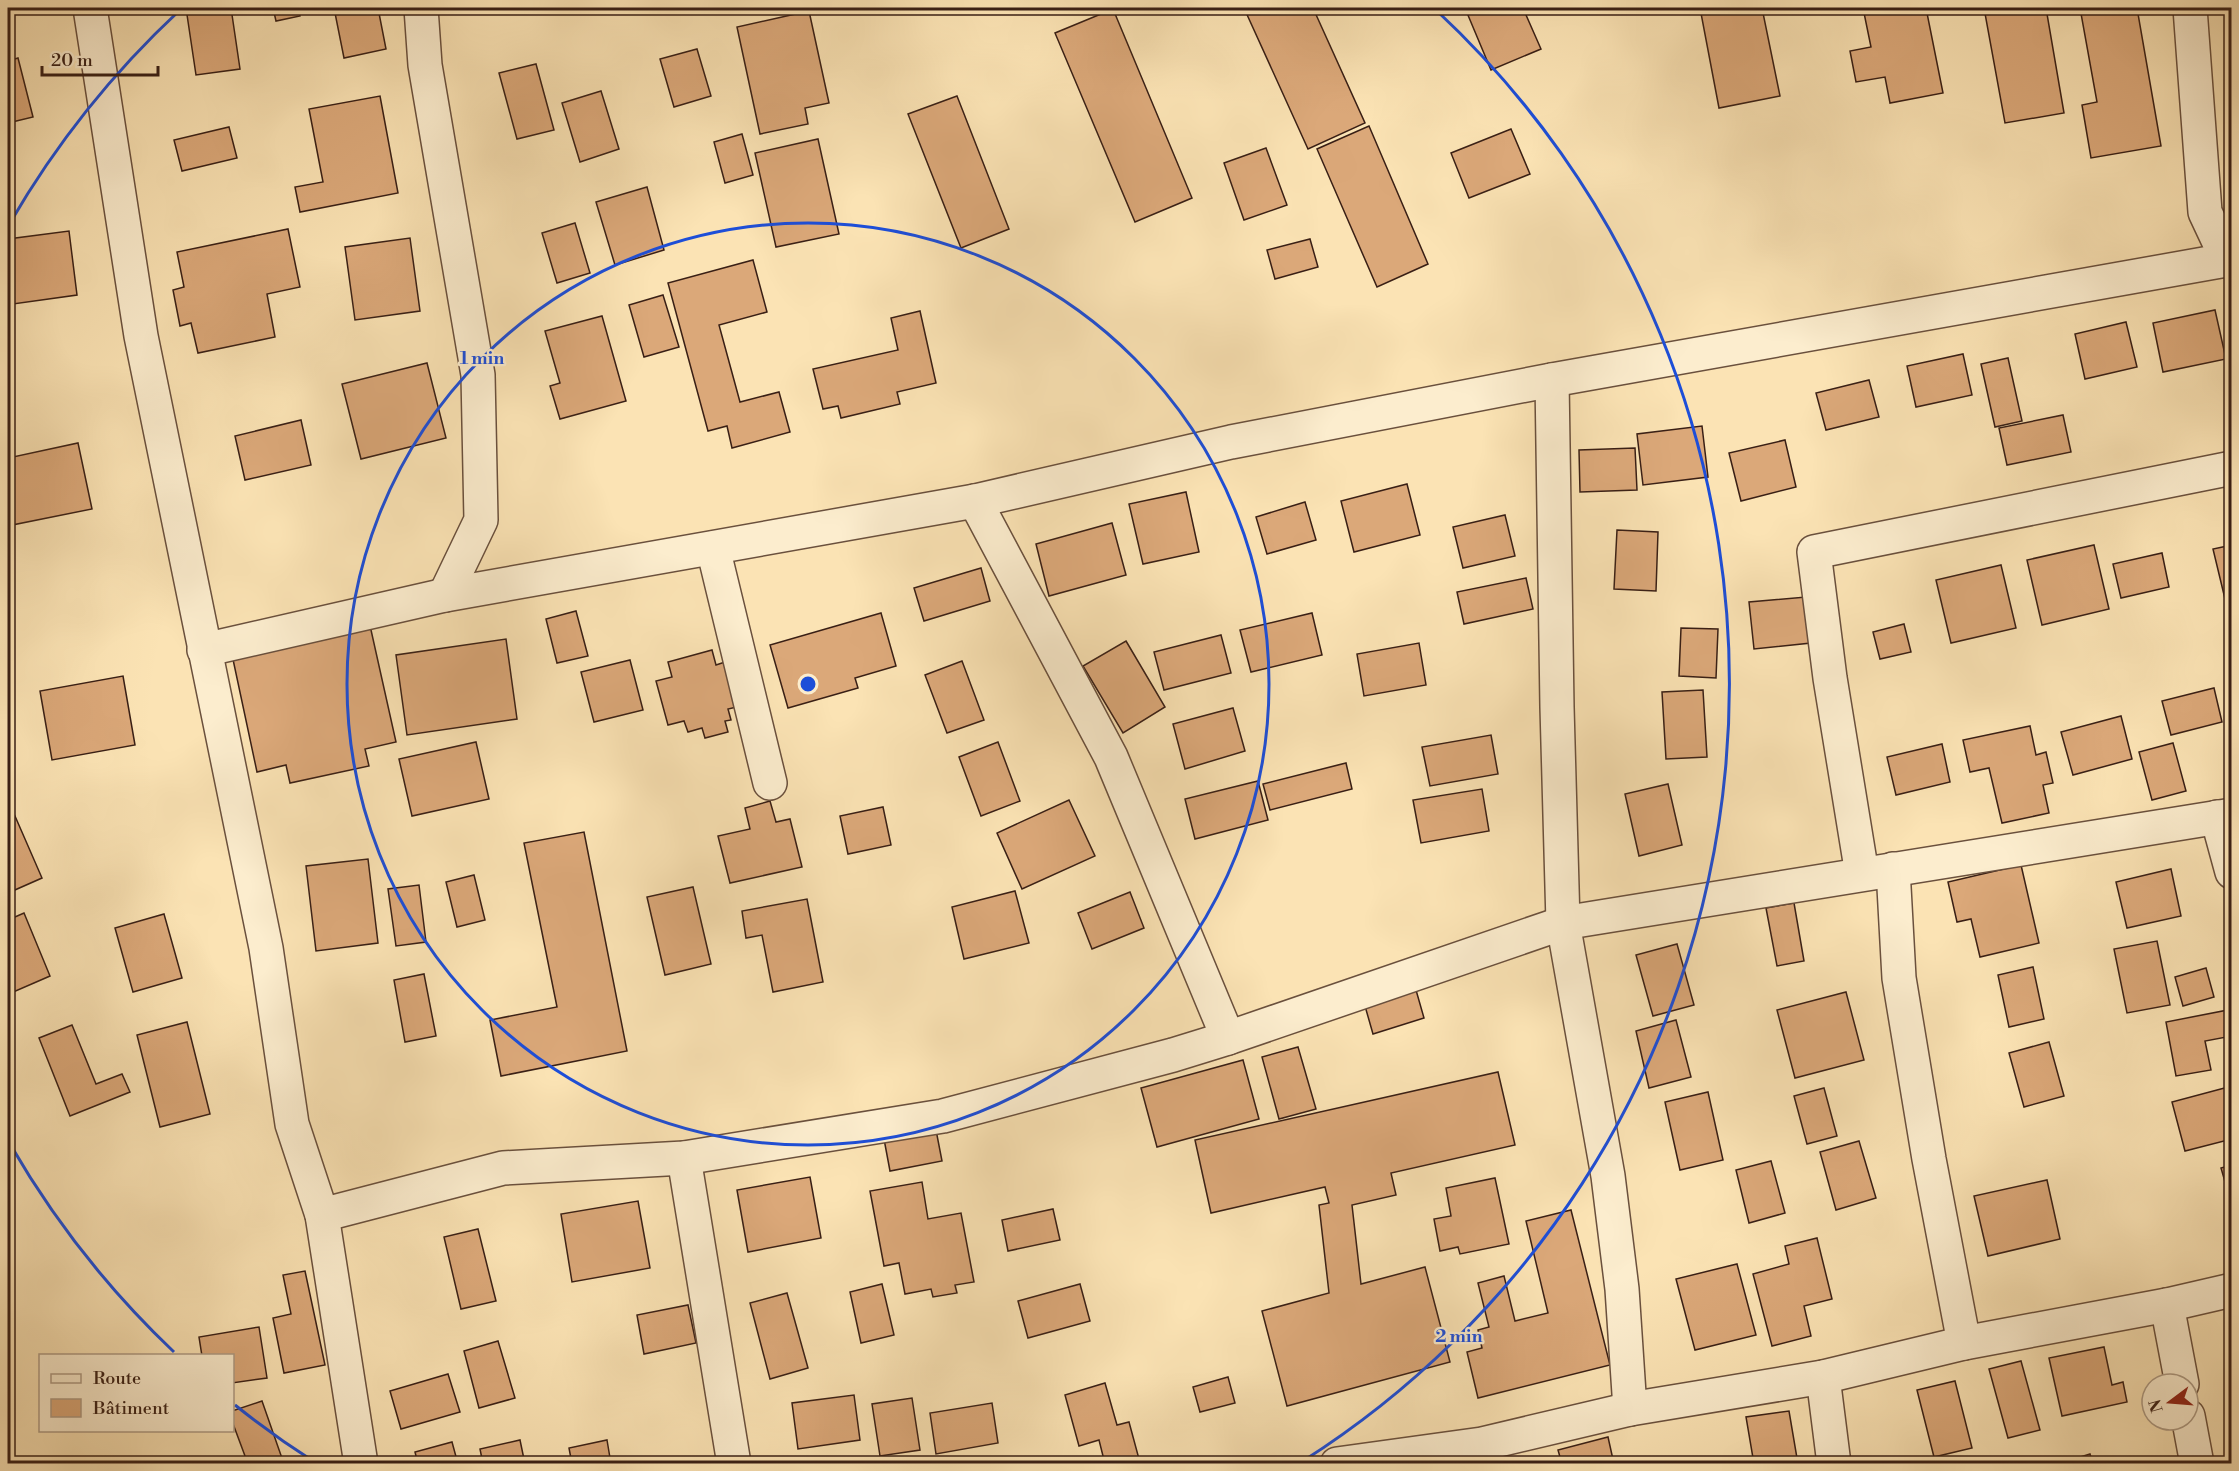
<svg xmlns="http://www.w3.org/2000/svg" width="2239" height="1471" font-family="'Libre Bodoni',serif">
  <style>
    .building { fill: #dba879; stroke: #391f15; stroke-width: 1.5 }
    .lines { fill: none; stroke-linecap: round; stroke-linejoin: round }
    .minor-casing { stroke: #6a503d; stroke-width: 36 }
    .minor { stroke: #fcedce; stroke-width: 33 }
    .ring { fill: none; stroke: #1d4ed8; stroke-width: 3 }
    .centre { fill: #1d4ed8; stroke: #fcedce; stroke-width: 3 }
    .ring-label { font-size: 18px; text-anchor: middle; font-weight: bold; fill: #1d4ed8; stroke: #fcedce; stroke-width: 4.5; stroke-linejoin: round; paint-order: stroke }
  </style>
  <rect width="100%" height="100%" fill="#fbe3b4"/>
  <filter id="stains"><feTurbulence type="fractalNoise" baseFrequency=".00333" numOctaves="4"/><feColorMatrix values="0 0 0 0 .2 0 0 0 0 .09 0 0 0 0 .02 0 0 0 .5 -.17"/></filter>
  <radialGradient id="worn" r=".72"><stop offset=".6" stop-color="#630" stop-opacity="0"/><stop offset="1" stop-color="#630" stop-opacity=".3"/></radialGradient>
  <g class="building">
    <polygon points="186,8 231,8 240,69 196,75"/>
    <polygon points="273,8 298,8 300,16 276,21"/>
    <polygon points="334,8 378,8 386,49 344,58"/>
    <polygon points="1244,8 1313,8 1365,123 1308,149"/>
    <polygon points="1465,8 1523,8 1541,49 1491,70"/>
    <polygon points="1700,8 1762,8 1780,96 1719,108"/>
    <polygon points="1863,8 1926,8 1943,93 1890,103 1885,77 1856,82 1850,51 1871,47"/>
    <polygon points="1984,8 2046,8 2064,113 2005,123"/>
    <polygon points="2080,8 2137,8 2161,146 2091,158 2082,105 2097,102"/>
    <polygon points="1113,9 1192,198 1135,222 1055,33"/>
    <polygon points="809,11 829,103 805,108 808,124 760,134 737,27"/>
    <polygon points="697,49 711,96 674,107 660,59"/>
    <polygon points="18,58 33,117 8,123 8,61"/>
    <polygon points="536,64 554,130 517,139 499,73"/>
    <polygon points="601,91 619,149 580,162 562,103"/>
    <polygon points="380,96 398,193 300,212 295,187 323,182 309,109"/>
    <polygon points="957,96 1009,229 961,248 908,114"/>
    <polygon points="1369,126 1428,264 1377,287 1317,149"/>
    <polygon points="229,127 237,158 182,171 174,140"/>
    <polygon points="1511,129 1530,174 1469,198 1451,153"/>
    <polygon points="742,134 753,175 725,183 714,142"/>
    <polygon points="818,139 839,234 776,247 755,153"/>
    <polygon points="1266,148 1287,205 1244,220 1224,163"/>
    <polygon points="647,187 664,250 615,265 596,202"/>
    <polygon points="575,223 590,273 557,283 542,233"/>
    <polygon points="288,229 300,287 267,294 275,337 198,353 191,323 180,326 173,290 184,287 177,252"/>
    <polygon points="69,231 77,295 13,304 8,263 8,239"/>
    <polygon points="410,238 420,311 355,320 345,247"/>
    <polygon points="1310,239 1318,267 1275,279 1267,250"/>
    <polygon points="753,260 767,312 719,325 740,402 779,392 790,432 732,448 727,426 708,431 668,283"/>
    <polygon points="663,295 679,347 644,357 629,305"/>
    <polygon points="2215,310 2226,359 2163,372 2153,323"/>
    <polygon points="920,311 936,383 897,392 900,404 841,418 838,406 823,409 813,369 898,350 891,318"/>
    <polygon points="602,316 626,401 560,419 550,386 560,383 545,331"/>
    <polygon points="2126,322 2137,367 2085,379 2075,334"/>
    <polygon points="1963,354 1972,395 1916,407 1907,366"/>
    <polygon points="2008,358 2022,421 1995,427 1981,364"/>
    <polygon points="427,363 446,438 361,459 342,384"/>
    <polygon points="1869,380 1879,417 1826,430 1816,393"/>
    <polygon points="2063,415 2071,452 2007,465 1999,428"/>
    <polygon points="301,420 311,465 245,480 235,436"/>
    <polygon points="1702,426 1708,477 1643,485 1637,434"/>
    <polygon points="1785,440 1796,487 1741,501 1729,453"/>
    <polygon points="78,443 92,509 12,525 8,502 8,458"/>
    <polygon points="1635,448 1637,490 1580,492 1579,450"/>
    <polygon points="1407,484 1420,535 1354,552 1341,501"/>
    <polygon points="1186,492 1199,552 1143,564 1129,504"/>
    <polygon points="1305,502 1316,540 1267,554 1256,517"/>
    <polygon points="1505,515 1515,556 1463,568 1453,527"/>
    <polygon points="1112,523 1126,575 1049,596 1036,544"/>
    <polygon points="1617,530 1658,532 1656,591 1614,589"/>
    <polygon points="2094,545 2109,609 2042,625 2027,560"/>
    <polygon points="2232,545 2232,597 2225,599 2213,549"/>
    <polygon points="2162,553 2169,587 2121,598 2113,564"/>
    <polygon points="2001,565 2016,628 1951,643 1936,580"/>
    <polygon points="981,568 990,601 924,621 914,588"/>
    <polygon points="1526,578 1533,609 1464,624 1457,592"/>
    <polygon points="1806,597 1811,643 1754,649 1749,602"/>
    <polygon points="576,611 588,656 557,663 546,619"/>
    <polygon points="881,613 896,666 855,678 858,688 788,708 770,645"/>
    <polygon points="1312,613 1322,655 1251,672 1240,630"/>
    <polygon points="369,621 396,742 365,749 369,766 290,783 286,765 257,772 231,650"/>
    <polygon points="1904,624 1911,652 1880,659 1873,632"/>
    <polygon points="1681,628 1718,629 1716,678 1679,676"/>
    <polygon points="1221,635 1231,673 1164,690 1154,652"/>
    <polygon points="506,639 517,719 407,735 396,655"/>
    <polygon points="1126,641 1165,707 1123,733 1083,666"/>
    <polygon points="1419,643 1426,685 1364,696 1357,654"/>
    <polygon points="712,650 716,665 728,661 741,706 728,709 731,720 725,721 728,732 705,738 702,728 688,732 684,721 668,725 656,681 672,677 668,662"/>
    <polygon points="630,660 643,710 594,722 581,672"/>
    <polygon points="962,661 984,720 947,733 925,675"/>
    <polygon points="123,676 135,745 52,760 40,691"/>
    <polygon points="2214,688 2222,722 2171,735 2162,701"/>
    <polygon points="1703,690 1707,757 1666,759 1662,692"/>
    <polygon points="1233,708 1245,751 1185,769 1173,724"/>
    <polygon points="2121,716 2132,759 2073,775 2061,732"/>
    <polygon points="2030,726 2036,755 2046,752 2053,783 2043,785 2049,813 2002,823 1989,768 1970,772 1963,740"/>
    <polygon points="1491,735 1498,774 1430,786 1422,747"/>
    <polygon points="476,742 489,799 412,816 399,759"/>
    <polygon points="998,742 1020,801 981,816 959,757"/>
    <polygon points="2173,743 2186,791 2152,800 2139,752"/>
    <polygon points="1942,744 1950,782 1896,795 1887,757"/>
    <polygon points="1346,763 1352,789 1270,810 1263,784"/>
    <polygon points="1258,781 1268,820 1195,839 1185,799"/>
    <polygon points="1668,784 1682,845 1639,856 1625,794"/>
    <polygon points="1482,789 1489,831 1421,843 1413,800"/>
    <polygon points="8,800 42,878 8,893"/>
    <polygon points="1069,800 1095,856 1022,889 997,833"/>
    <polygon points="770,801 776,822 790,819 802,867 730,883 718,836 750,829 745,808"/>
    <polygon points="883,807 891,845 848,854 840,816"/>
    <polygon points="584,832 627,1051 501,1076 490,1020 557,1007 524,843"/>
    <polygon points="368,859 378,943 316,951 306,866"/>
    <polygon points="2021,865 2039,943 1980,957 1971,919 1957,922 1948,882"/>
    <polygon points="2171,869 2181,916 2127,928 2116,882"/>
    <polygon points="474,875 485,920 457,927 446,882"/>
    <polygon points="419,885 426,942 396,946 388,889"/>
    <polygon points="693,887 711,964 665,975 647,897"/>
    <polygon points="1015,891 1029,943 964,959 952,907"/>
    <polygon points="1130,892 1144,928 1092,949 1078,913"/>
    <polygon points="807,899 823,982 773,992 762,935 746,938 742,911"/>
    <polygon points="1794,903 1804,961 1777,966 1766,908"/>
    <polygon points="24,913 50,976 11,993 8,984 8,920"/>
    <polygon points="164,914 182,978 133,992 115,928"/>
    <polygon points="2157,941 2170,1005 2127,1013 2114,949"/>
    <polygon points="1677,944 1694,1005 1653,1016 1636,955"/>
    <polygon points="2033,967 2044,1019 2009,1027 1998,975"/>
    <polygon points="2206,968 2214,997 2183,1006 2175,977"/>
    <polygon points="424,974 436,1036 405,1042 394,980"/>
    <polygon points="1416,990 1424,1018 1373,1034 1365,1006"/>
    <polygon points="1846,992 1864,1060 1795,1078 1777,1010"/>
    <polygon points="2228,1010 2232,1036 2205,1041 2211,1070 2176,1076 2166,1022"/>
    <polygon points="1676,1020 1691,1077 1649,1088 1636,1031"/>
    <polygon points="187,1022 210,1114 160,1127 137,1035"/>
    <polygon points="72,1025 96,1084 122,1074 130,1092 70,1116 39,1038"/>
    <polygon points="2049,1042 2064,1096 2024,1107 2009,1053"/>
    <polygon points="1298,1047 1316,1109 1279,1119 1262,1057"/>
    <polygon points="1243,1060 1259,1119 1157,1147 1141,1088"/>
    <polygon points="1498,1072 1515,1145 1391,1173 1396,1195 1352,1205 1361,1284 1425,1267 1450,1362 1287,1406 1262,1311 1329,1293 1319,1205 1329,1203 1325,1187 1211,1213 1195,1140"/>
    <polygon points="2232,1086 2232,1139 2185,1151 2172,1102"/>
    <polygon points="1824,1088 1837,1136 1807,1144 1794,1096"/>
    <polygon points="1708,1092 1723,1160 1680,1170 1665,1102"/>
    <polygon points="936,1130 942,1161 890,1171 884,1139"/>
    <polygon points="1859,1141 1876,1198 1836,1210 1820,1152"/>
    <polygon points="1771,1161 1785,1213 1749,1223 1736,1170"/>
    <polygon points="2232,1165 2232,1206 2221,1168"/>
    <polygon points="810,1177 821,1238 748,1252 737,1190"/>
    <polygon points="1495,1178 1509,1244 1460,1254 1458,1247 1440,1251 1434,1219 1451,1216 1446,1188"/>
    <polygon points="2047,1180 2060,1239 1988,1256 1974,1196"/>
    <polygon points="922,1182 928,1219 961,1213 974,1282 955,1285 957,1293 933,1297 931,1289 905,1294 899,1263 884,1266 870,1191"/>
    <polygon points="638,1201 650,1268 572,1282 561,1214"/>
    <polygon points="1053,1209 1060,1240 1008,1251 1002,1220"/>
    <polygon points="1571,1210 1610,1365 1478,1398 1467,1352 1482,1348 1478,1330 1489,1327 1478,1283 1504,1276 1515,1321 1548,1313 1526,1221"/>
    <polygon points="478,1229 496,1301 461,1309 444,1237"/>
    <polygon points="1817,1238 1832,1299 1804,1306 1811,1336 1772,1346 1753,1274 1789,1264 1785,1246"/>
    <polygon points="1737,1264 1756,1335 1695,1350 1676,1279"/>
    <polygon points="305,1271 325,1365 284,1373 273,1318 291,1314 283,1275"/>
    <polygon points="882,1284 894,1335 861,1343 850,1292"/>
    <polygon points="1080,1284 1090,1321 1028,1338 1018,1301"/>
    <polygon points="787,1293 808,1368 770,1379 750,1303"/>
    <polygon points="688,1305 696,1343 644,1354 637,1315"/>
    <polygon points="259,1327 267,1378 232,1383 232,1356 202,1356 199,1337"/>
    <polygon points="498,1341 515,1398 479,1408 464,1351"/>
    <polygon points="2104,1347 2112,1385 2123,1382 2127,1402 2062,1416 2049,1358"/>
    <polygon points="2021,1361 2040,1430 2008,1438 1989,1369"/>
    <polygon points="448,1374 460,1412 401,1429 390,1391"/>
    <polygon points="1228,1377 1235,1403 1200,1412 1193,1387"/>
    <polygon points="1955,1381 1972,1448 1934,1457 1917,1390"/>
    <polygon points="1105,1383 1117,1425 1129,1422 1139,1459 1124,1464 1105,1464 1099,1440 1079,1446 1065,1395"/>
    <polygon points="854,1395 860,1440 798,1449 792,1403"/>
    <polygon points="912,1398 920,1450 880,1456 872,1404"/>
    <polygon points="262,1401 284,1464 248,1464 232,1421 232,1411"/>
    <polygon points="992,1403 998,1443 936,1454 930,1413"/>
    <polygon points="1789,1411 1798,1464 1754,1464 1746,1417"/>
    <polygon points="1608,1437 1614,1464 1562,1464 1558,1450"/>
    <polygon points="520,1440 525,1464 483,1464 480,1449"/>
    <polygon points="607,1440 611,1464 572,1464 569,1448"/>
    <polygon points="452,1442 458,1464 418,1464 415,1452"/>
    <polygon points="2090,1454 2093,1464 2058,1464"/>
    <polygon points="907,1457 908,1464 869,1464"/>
  </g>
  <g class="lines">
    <g class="minor-casing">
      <g id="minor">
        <polyline points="90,8 141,336 266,948 292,1124 322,1215 361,1464"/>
        <polyline points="421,8 425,65 478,375 481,520 445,595"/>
        <polyline points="2190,8 2205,212 2220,244 2232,254"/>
        <polyline points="1552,380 1557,707 1563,923 1608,1176 1622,1289 1630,1409"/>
        <polyline points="975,501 1111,757 1228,1038"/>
        <polyline points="713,548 770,783"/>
        <polyline points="204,650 445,595 975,501 1231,442 1552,380 2232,259"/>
        <polyline points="2217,817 2232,872"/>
        <polyline points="1893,869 1899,978 1929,1159 1964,1343"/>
        <polyline points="1862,874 1830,678 1814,552 2232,468"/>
        <polyline points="684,1158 734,1464"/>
        <polyline points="322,1215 503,1168 684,1158 943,1116 1173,1055 1228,1038 1563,923 2232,815"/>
        <polyline points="2167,1305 2182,1384"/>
        <polyline points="1823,1377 1834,1464"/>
        <polyline points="2188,1416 2197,1464"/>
        <polyline points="1337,1464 1482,1444 1630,1409 1823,1377 1964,1343 2167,1305 2232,1290"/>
      </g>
    </g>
    <use href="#minor" class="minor"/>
  </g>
  <g class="ring">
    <circle cx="808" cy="684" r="461"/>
    <path d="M313 1461A921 921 0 0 1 235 1405M174 1352A921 921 0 0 1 10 1144M10 223A921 921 0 0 1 180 10M1436 10A921 921 0 0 1 1303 1461"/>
  </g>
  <circle cx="808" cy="684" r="9" class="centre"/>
  <g class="ring-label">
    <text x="482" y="364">1 min</text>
    <text x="1459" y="1342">2 min</text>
  </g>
  <rect width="2239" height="1471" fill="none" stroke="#fbe3b4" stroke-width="30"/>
  <rect x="9" y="9" width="2221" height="1453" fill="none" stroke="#391f15" stroke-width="3"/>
  <rect x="15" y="15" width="2209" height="1441" fill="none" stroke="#391f15" stroke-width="1.5"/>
  <rect x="39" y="1354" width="195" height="78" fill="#fcedce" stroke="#ae9b84" stroke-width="1.5"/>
  <rect x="51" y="1374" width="30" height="9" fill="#fcedce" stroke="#ae9b84" stroke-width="1.5"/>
  <text x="93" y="1384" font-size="18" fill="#391f15">Route</text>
  <rect x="51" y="1399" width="30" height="18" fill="#dba879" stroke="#ae9b84" stroke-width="1.5"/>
  <text x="93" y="1414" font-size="18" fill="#391f15">Bâtiment</text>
  <g transform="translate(2170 1402) rotate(254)"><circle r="28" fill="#fcedce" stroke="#ae9b84" stroke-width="1.5"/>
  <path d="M0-4.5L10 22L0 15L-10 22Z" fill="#8f2418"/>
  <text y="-9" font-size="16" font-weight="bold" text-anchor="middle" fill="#391f15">N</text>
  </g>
  <path d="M42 66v9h116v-9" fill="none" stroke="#391f15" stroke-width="3"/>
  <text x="51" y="66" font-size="18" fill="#391f15" stroke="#fcedce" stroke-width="4.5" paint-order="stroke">20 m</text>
  <rect width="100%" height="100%" filter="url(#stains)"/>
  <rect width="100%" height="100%" fill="url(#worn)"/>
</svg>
